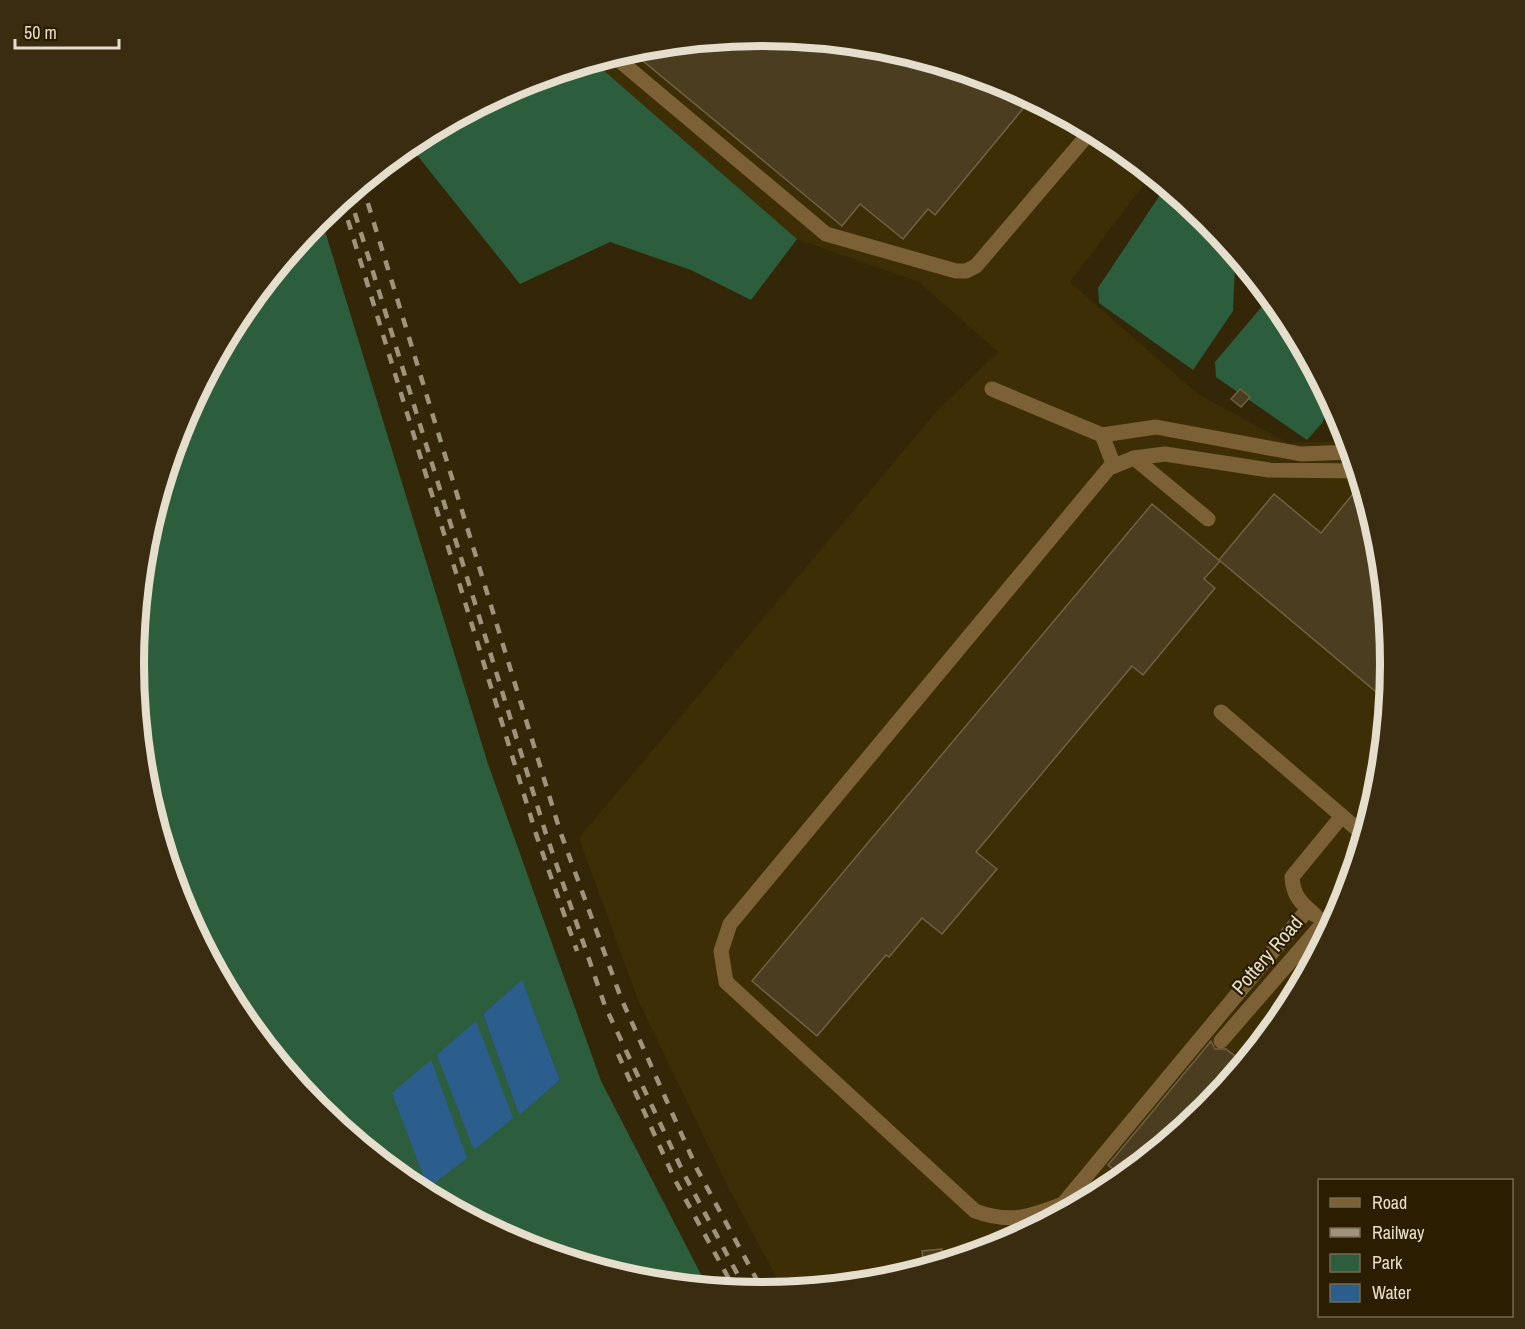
<svg xmlns="http://www.w3.org/2000/svg" width="1525" height="1329" font-family="'Archivo Narrow',sans-serif">
  <style>
    .built { fill: #3e2e05 }
    .green { fill: #2c5e3e; fill-rule: evenodd }
    .water { fill: #2b5e8d }
    .building { fill: #4b3d1f; stroke: #716243; stroke-width: 1.5 }
    .lines { fill: none; stroke-linecap: round; stroke-linejoin: round }
    .minor { stroke: #7c6036; stroke-width: 15 }
    .rail { stroke: #9e947d; stroke-width: 4.5; stroke-dasharray: 10 10; stroke-linecap: butt }
    .labels { text-anchor: middle; stroke-width: 4.5; stroke-linejoin: round; paint-order: stroke }
    .street-label { font-size: 20px; fill: #e6decc; stroke: #2a1d00 }
    .rim { fill: none; stroke: #e6decc; stroke-width: 8 }
  </style>
  <rect width="100%" height="100%" fill="#342708"/>
  <polygon class="built" points="763,36 885,48 1003,84 1112,142 1151,175 1070,282 1198,394 1288,443 1348,441 1379,542 1391,665 1379,787 1343,905 1295,994 1185,1127 1111,1187 1003,1245 885,1281 784,1291 730,1191 638,1000 579,838 937,411 998,352 919,282 797,239 594,62 640,48"/>
  <g class="green">
    <polygon points="594,62 797,239 751,300 691,270 610,242 520,284 409,145 522,84"/>
    <polygon points="1164,189 1192,209 1235,262 1233,311 1193,370 1099,303 1098,288"/>
    <path d="M321 218 488 764 601 1081 708 1288 640 1281 522 1245 413 1187 318 1109 240 1013 182 905 146 787 136 685 134 664 146 542 182 424 240 315ZM522 981 560 1080 519 1114 483 1014Z"/>
    <polygon points="1270,297 1285,316 1332,402 1322,423 1307,440 1216,377 1215,362"/>
  </g>
  <g class="water">
    <polygon points="522,980 560,1080 519,1115 483,1014"/>
    <polygon points="476,1021 513,1118 474,1150 437,1055"/>
    <polygon points="431,1060 467,1158 428,1188 392,1093"/>
  </g>
  <g class="building">
    <polygon points="763,36 885,48 1003,84 1031,99 935,215 928,209 903,239 860,204 842,226 631,51"/>
    <polygon points="1240,389 1250,397 1241,407 1231,399"/>
    <polygon points="1361,484 1379,542 1391,665 1387,701 1219,560 1274,494 1321,533"/>
    <polygon points="1152,504 1220,561 1204,579 1215,588 1143,675 1132,666 976,852 997,869 942,934 922,918 889,957 886,955 817,1036 752,981"/>
    <polygon points="1211,1041 1215,1049 1226,1049 1235,1056 1215,1081 1224,1089 1216,1098 1207,1091 1159,1148 1124,1177 1108,1165"/>
    <polygon points="1090,1187 1098,1194 1072,1208"/>
    <polygon points="942,1249 943,1263 924,1269 922,1251"/>
  </g>
  <g class="lines">
    <g class="minor">
      <polyline points="614,56 826,234 956,271 966,271 976,266 1091,131"/>
      <polyline points="992,389 1102,435"/>
      <polyline points="1134,458 1208,519"/>
      <polyline points="1114,466 1102,435 1156,427 1301,454 1352,452"/>
      <polyline points="1221,712 1364,835"/>
      <path d="M1308 909 1063 1204C1028 1217 1011 1224 975 1211L726 982 721 951 730 924 1109 468 1134 458 1165 454 1269 470 1358 471"/>
      <path d="M1315 915C1301 903 1293 896 1292 877L1342 816"/>
      <polyline points="1221,1041 1345,898"/>
    </g>
    <g class="rail">
      <polyline points="362,184 560,831 621,998 697,1169 764,1293"/>
      <polyline points="349,194 546,834 605,1006 684,1174 747,1292"/>
      <polyline points="342,201 537,837 577,951"/>
      <polyline points="618,1054 675,1180 735,1290"/>
    </g>
  </g>
  <g class="labels">
    <g class="street-label">
      <text transform="translate(1267 955) rotate(-49)" y="7">Pottery Road</text>
    </g>
  </g>
  <path d="M0 0H1525V1329H0ZM144 664a618 618 0 1 1 1236 0a618 618 0 1 1-1236 0Z" fill="#392c10" fill-rule="evenodd"/>
  <path class="rim" d="M144 664a618 618 0 1 1 1236 0a618 618 0 1 1-1236 0Z"/>
  <rect x="1318" y="1179" width="195" height="138" fill="#2a1d00" stroke="#756a52" stroke-width="1.5"/>
  <rect x="1330" y="1198" width="30" height="9" fill="#7c6036" stroke="#756a52" stroke-width="1.5"/>
  <text x="1372" y="1209" font-size="18" fill="#e6decc">Road</text>
  <rect x="1330" y="1228" width="30" height="9" fill="#9e947d" stroke="#756a52" stroke-width="1.5"/>
  <text x="1372" y="1239" font-size="18" fill="#e6decc">Railway</text>
  <rect x="1330" y="1254" width="30" height="18" fill="#2c5e3e" stroke="#756a52" stroke-width="1.5"/>
  <text x="1372" y="1269" font-size="18" fill="#e6decc">Park</text>
  <rect x="1330" y="1284" width="30" height="18" fill="#2b5e8d" stroke="#756a52" stroke-width="1.5"/>
  <text x="1372" y="1299" font-size="18" fill="#e6decc">Water</text>
  <path d="M15 39v9h104v-9" fill="none" stroke="#e6decc" stroke-width="3"/>
  <text x="24" y="39" font-size="18" fill="#e6decc" stroke="#2a1d00" stroke-width="4.5" paint-order="stroke">50 m</text>
</svg>
